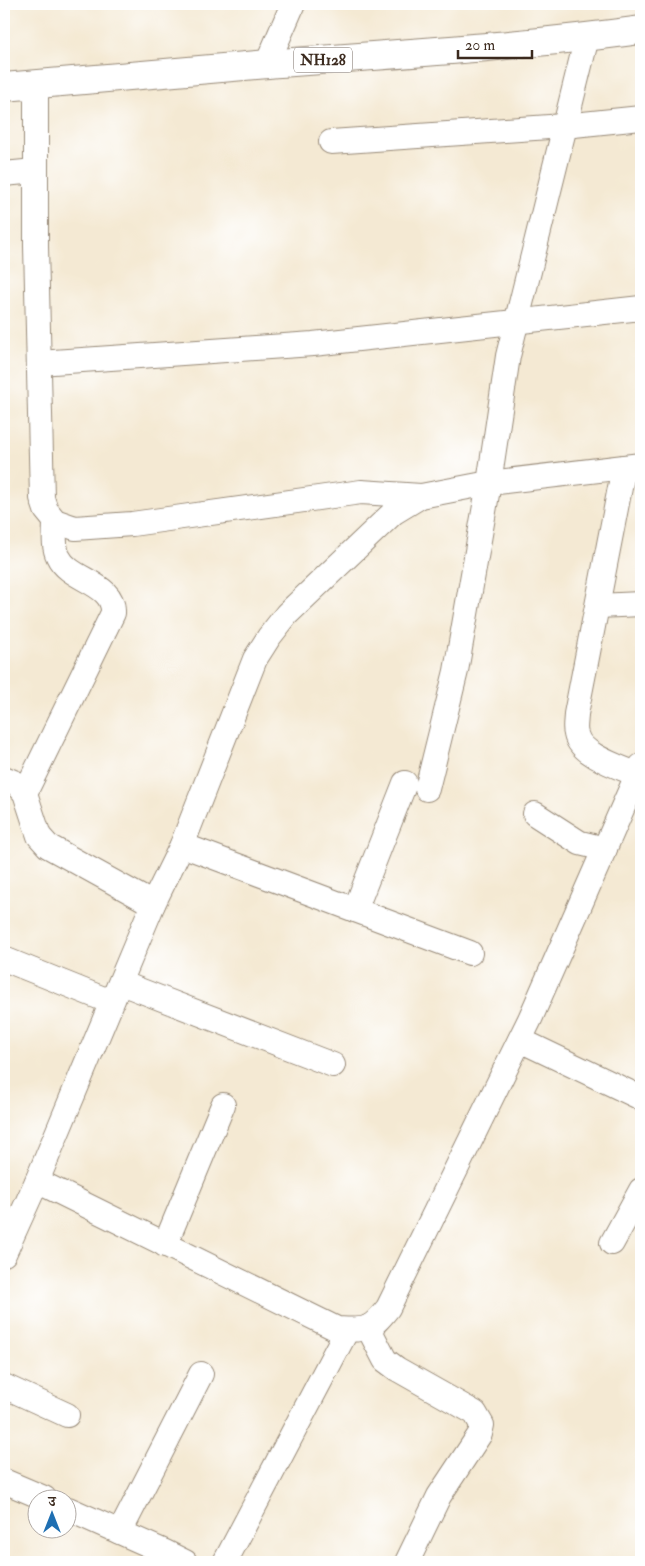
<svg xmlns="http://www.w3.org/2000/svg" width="645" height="1566" font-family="'IM FELL Double Pica','Noto Serif Devanagari',serif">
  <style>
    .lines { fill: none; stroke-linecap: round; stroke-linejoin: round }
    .street-casing { stroke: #988a78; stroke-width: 26 }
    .highway-casing { stroke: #988a78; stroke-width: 30 }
    .street { stroke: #fff; stroke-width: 24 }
    .highway { stroke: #fff; stroke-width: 28 }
    .labels { text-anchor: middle; stroke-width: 4; stroke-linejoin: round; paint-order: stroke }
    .shield { fill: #fff; stroke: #766a62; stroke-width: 1 }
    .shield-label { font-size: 15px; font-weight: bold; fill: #3b2a1e }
  </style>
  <rect width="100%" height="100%" fill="#fff"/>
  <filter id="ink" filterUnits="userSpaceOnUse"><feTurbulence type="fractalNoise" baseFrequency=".02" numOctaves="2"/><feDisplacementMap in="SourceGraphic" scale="10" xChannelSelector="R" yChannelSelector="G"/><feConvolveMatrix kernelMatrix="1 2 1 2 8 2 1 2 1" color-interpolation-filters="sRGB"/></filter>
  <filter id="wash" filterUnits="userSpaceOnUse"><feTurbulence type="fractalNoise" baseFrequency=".0096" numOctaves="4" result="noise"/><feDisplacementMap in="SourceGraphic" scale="20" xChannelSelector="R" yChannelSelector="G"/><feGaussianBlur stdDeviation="1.12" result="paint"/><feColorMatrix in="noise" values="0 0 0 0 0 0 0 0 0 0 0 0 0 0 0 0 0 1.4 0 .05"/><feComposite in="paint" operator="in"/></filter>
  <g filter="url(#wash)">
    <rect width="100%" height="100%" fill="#f4e9d3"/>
  </g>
  <g filter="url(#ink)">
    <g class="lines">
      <g class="street-casing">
        <g id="street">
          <polyline points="267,64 293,4"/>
          <polyline points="36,84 36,246 42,498 46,510 55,521 75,528 132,524 361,492 421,496"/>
          <polyline points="331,142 564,126 641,118"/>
          <polyline points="4,174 35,171"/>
          <polyline points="39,363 313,344 641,308"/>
          <path d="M624 467 576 714C576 720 574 728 576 734 580 756 623 768 641 776"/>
          <polyline points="598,606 641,604"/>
          <polyline points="4,778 16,783 25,793 39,836 48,846 153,904"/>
          <polyline points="427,789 456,671 489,483 641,465"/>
          <path d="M25 793 113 613C115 582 69 581 58 556 53 546 55 532 55 521"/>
          <polyline points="535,814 580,843 605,849"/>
          <polyline points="182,845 470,953"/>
          <polyline points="355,910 405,783"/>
          <polyline points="4,959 111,1002"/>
          <polyline points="121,983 333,1065"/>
          <polyline points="520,1040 641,1098"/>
          <path d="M37 1181 337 1329C366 1330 369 1332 388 1308L530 1019 641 766"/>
          <polyline points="612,1243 641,1190"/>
          <polyline points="165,1245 223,1105"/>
          <polyline points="4,1254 37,1181 153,904 182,845 255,659 269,637 287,614 393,513 421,496 489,483 508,356 587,37"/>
          <polyline points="368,1327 385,1360 397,1369 475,1413 482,1425 480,1434 439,1496 407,1562"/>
          <polyline points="4,1386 67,1415"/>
          <polyline points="4,1481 44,1498"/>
          <polyline points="68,1509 165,1552 185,1562"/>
          <polyline points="120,1532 201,1374"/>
          <polyline points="225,1562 347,1330"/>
        </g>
      </g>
      <g class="highway-casing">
        <path id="highway" d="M4 87C92 79 180 71 268 64 393 54 517 47 641 30"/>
      </g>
      <use href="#street" class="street"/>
      <use href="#highway" class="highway"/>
    </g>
  </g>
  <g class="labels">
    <rect class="shield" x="294" y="47.5" width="58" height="25" rx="4"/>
    <g class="shield-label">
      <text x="323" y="65">NH128</text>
    </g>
  </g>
  <rect width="645" height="1566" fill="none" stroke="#fff" stroke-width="20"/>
  <g transform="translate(52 1514)"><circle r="24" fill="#ffffff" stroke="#b1aaa5"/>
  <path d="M0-4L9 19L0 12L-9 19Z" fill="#1f6fb2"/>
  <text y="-8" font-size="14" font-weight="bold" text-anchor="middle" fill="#3b2a1e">उ</text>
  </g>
  <path d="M458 50v8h74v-8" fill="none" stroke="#3b2a1e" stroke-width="2.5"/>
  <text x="465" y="50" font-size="15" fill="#3b2a1e" stroke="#ffffff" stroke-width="4" paint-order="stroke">20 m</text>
</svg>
